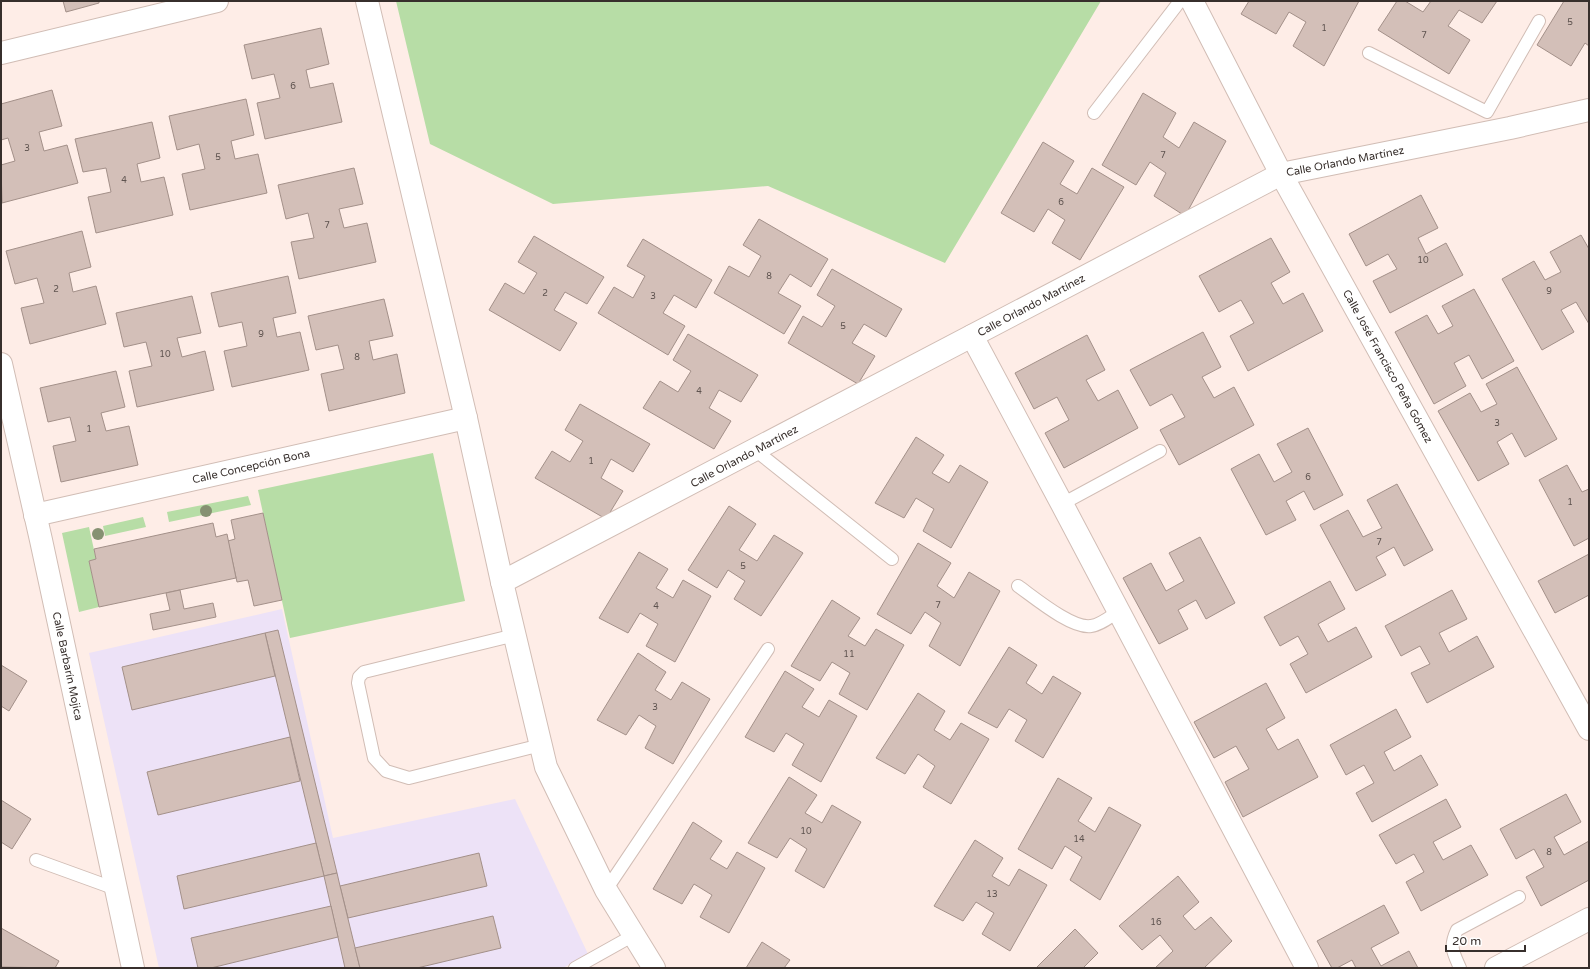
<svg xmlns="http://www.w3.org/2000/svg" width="1590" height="969" font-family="'Varela Round',sans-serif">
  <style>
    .education { fill: #ede2f7 }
    .green { fill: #b7dda6 }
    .building { fill: #d3bfb8; stroke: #a39089 }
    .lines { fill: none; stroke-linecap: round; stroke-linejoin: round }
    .service-casing { stroke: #d1bdb5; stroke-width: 14 }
    .minor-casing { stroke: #d1bdb5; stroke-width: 24 }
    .tertiary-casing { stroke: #d1bdb5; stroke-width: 24 }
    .service { stroke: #fff; stroke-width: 12 }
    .minor { stroke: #fff; stroke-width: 22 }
    .tertiary { stroke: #fff; stroke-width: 22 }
    .tree { fill: #869172 }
    .labels { text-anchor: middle; stroke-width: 3; stroke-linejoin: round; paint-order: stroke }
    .number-label { font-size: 9px; fill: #5e534f }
    .street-label { font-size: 11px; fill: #372f2c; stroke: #fff }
  </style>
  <rect width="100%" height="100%" fill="#feede7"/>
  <polygon class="education" points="282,609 333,838 515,799 588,954 563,968 159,968 89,653"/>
  <g class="green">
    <polygon points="396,1 1101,1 945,263 768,186 553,204 430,144"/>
    <polygon points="433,453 465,601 290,638 258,490"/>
    <polygon points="248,496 251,505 169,522 167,512"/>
    <polygon points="143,517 146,527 105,536 103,526"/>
    <polygon points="89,527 96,559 89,561 99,607 79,612 62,533"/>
  </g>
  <g class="building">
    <polygon points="63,1 99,1 99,3 66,12"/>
    <polygon points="1249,1 1359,1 1324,66 1293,46 1306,22 1289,12 1276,34 1241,14"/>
    <polygon points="1397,1 1405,1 1423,12 1431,1 1497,1 1482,23 1459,10 1448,26 1470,40 1449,74 1378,30"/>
    <polygon points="1564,1 1589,1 1589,46 1585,43 1571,66 1537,45"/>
    <polygon points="321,28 329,64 306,70 310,88 333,83 342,122 265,139 257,103 280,98 274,74 252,79 244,45"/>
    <polygon points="52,90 62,126 39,132 44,151 67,145 78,183 2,203 1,165 15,161 8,138 1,140 1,104"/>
    <polygon points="1143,93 1176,113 1163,137 1179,148 1194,122 1226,141 1185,216 1154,196 1166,173 1150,162 1136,185 1102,165"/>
    <polygon points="246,99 254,135 231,141 235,159 258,154 267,193 190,210 182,174 205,169 199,144 177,150 169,116"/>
    <polygon points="152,122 160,158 137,164 141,182 164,177 173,215 96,233 88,197 111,192 106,168 83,172 75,139"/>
    <polygon points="1043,142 1074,161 1060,184 1077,194 1092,168 1124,187 1080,260 1052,243 1065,220 1048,209 1034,232 1001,213"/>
    <polygon points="354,168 363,204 339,209 344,228 367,223 376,262 299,279 291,242 314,238 308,213 286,219 278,185"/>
    <polygon points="1421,195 1438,228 1418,238 1426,254 1446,243 1463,275 1390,313 1373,281 1397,269 1388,254 1366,266 1349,234"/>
    <polygon points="759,219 828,259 811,287 790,274 778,293 801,306 784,334 714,293 729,266 749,277 761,256 743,245"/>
    <polygon points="82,231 91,267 69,273 73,292 96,286 106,324 30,344 21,308 44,303 37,278 15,284 6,251"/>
    <polygon points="1581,235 1589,249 1589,324 1576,302 1561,310 1574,332 1542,350 1502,279 1534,261 1545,280 1561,272 1550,252"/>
    <polygon points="534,236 604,277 587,304 565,292 554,310 577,323 560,351 489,310 505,283 524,294 537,273 518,262"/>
    <polygon points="1271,238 1290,272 1271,283 1283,304 1303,293 1323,331 1248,371 1230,336 1254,323 1241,300 1219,312 1199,276"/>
    <polygon points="643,239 712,280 696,308 674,295 663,313 685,326 668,355 598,313 614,287 633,298 645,276 627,266"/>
    <polygon points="832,269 902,309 886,337 864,324 852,343 875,356 858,384 788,343 803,316 822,327 835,306 817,295"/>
    <polygon points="288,276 296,313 273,318 277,337 300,332 309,370 232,387 224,351 247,346 242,322 219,327 211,293"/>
    <polygon points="1474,289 1514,361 1482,379 1469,355 1454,363 1466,386 1434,404 1395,332 1427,315 1438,334 1453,326 1442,306"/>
    <polygon points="192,296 201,333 177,338 182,357 205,351 214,390 137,407 129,371 152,366 146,342 124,347 116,313"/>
    <polygon points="384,299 393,336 369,341 373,360 397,354 405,393 329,411 321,374 344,369 338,345 316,350 308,316"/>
    <polygon points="1203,332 1221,367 1202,377 1214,398 1234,387 1254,425 1179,465 1160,430 1185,417 1172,394 1150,406 1130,370"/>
    <polygon points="688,334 758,375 741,402 719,390 709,408 731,421 714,449 643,408 660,381 678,392 691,371 673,360"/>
    <polygon points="1087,335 1105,370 1086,380 1098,401 1118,390 1138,428 1064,468 1045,433 1069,420 1057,397 1034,409 1015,373"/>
    <polygon points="1517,367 1557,439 1525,457 1512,433 1497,442 1509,464 1478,481 1438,411 1470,393 1481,412 1497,404 1486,384"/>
    <polygon points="116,371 125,407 101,413 106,431 129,426 138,465 61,482 53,446 76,441 70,417 48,422 40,388"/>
    <polygon points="580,404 650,444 633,472 611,459 601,478 623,491 606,519 535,478 552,451 570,462 583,441 565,430"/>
    <polygon points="1308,428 1343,495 1314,510 1304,491 1286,501 1296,520 1266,535 1231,469 1259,454 1274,482 1292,472 1277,444"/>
    <polygon points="916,437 944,455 932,473 949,483 960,465 988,482 951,548 923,531 934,509 916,498 904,518 875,503"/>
    <polygon points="1567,465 1582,492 1589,489 1589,538 1574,546 1539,480"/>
    <polygon points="1397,484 1433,550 1404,566 1394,547 1376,557 1386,575 1356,591 1320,525 1348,510 1363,537 1382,528 1367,500"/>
    <polygon points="729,506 756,524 739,550 757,561 774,535 803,553 761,616 734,599 745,581 728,570 717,588 688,570"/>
    <polygon points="263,513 282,600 254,606 248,580 237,582 228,541 235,539 231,520"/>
    <polygon points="213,523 216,537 227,534 236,578 99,607 89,561 96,559 94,549"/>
    <polygon points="1200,537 1235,603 1206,619 1196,600 1178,610 1188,629 1159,644 1123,578 1151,563 1166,591 1184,581 1169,553"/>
    <polygon points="918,543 951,563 937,586 954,598 969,572 1000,591 960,666 929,646 941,623 925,612 911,634 877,614"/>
    <polygon points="639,552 668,569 656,588 673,598 683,580 711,596 675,662 646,646 658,624 640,613 628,633 599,618"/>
    <polygon points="1589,554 1589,595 1555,613 1538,581"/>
    <polygon points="1330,581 1345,609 1318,624 1328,642 1356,627 1372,657 1306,693 1290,664 1308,654 1298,636 1280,646 1264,617"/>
    <polygon points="180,590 184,609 213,603 216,617 153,630 150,614 170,610 166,593"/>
    <polygon points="1452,590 1467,619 1439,633 1449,652 1477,636 1494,667 1427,703 1411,673 1430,664 1420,646 1401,656 1385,626"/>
    <polygon points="832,600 860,618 848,636 865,646 876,629 904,645 867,710 839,694 850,673 832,662 820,681 791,666"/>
    <polygon points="278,630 337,873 324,876 265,633"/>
    <polygon points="265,633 275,676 132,710 122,667"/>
    <polygon points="1009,647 1037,665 1026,683 1042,694 1053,676 1081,693 1043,758 1015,741 1027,720 1009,709 997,728 968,713"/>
    <polygon points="638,653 666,672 655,690 671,700 682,682 710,699 673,764 645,748 656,726 639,715 626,735 597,720"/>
    <polygon points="1,665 27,681 9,711 1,706"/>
    <polygon points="785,671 814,689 802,707 819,717 829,700 857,716 821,782 792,765 804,744 786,733 774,752 745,737"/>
    <polygon points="1266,683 1285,718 1266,729 1278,750 1298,739 1318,777 1243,817 1225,782 1249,769 1236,746 1214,758 1194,722"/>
    <polygon points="918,693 945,711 934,730 950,740 961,723 989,739 951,804 923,787 935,766 918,754 905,774 876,758"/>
    <polygon points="1396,709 1411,737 1384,752 1394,771 1421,755 1438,785 1372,822 1356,793 1374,783 1364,765 1346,775 1330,745"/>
    <polygon points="290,737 300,781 158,815 147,772"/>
    <polygon points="789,777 817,795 805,813 822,823 832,805 861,822 824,888 795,871 807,849 790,838 777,858 748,843"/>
    <polygon points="1058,778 1092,798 1078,821 1095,832 1109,807 1141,825 1100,900 1070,880 1082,857 1065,846 1052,869 1018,849"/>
    <polygon points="1566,794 1581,822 1554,837 1564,855 1589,841 1589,880 1541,906 1526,877 1544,867 1534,849 1516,859 1500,829"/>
    <polygon points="1446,799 1461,827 1433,842 1443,860 1471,845 1488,875 1421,911 1406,882 1424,872 1414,854 1396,864 1379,835"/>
    <polygon points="1,800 31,819 12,849 1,842"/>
    <polygon points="693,822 722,841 710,859 727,869 737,852 765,868 729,933 700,917 712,895 694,884 682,904 653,889"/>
    <polygon points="975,840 1003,858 992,876 1009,886 1019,869 1047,885 1010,951 982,934 994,913 976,902 963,921 934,906"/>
    <polygon points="316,843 324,876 184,909 177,876"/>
    <polygon points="479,853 487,886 348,918 340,886"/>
    <polygon points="337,873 340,886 360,968 345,968 324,876"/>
    <polygon points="1178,876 1199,902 1183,916 1195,930 1211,917 1232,941 1204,968 1155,968 1173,951 1160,935 1142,950 1119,926"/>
    <polygon points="1384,905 1399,933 1371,948 1381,966 1409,951 1418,968 1356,968 1352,960 1337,968 1332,968 1317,941"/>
    <polygon points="331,906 338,937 211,968 198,968 191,938"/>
    <polygon points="493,916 501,948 417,968 360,968 355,948"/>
    <polygon points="1,928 59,961 55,968 1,967"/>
    <polygon points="1075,929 1098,953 1083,968 1036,968"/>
    <polygon points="762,942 790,960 784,968 746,968"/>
  </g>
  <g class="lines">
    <g class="service-casing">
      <g id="service">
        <polyline points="1369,53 1487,112 1539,21"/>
        <polyline points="1094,113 1180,1"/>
        <polyline points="755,450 892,559"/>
        <polyline points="1062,504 1160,451"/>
        <path d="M1018 586C1035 598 1072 629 1091 626 1101 625 1111 616 1119 611"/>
        <polyline points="515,635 364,672 359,677 358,683 374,758 386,771 409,778 541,745"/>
        <polyline points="36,860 116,889"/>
        <polyline points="606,890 768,649"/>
        <polyline points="575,968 634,935"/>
        <path d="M1460 968C1453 952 1449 947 1457 930L1519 897"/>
      </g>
    </g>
    <g class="minor-casing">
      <g id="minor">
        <polyline points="1192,1 1281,174 1589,729"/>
        <polyline points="1,53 217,1"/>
        <polyline points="972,336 1062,504 1307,968"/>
        <polyline points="1,364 41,540 133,968"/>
        <polyline points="35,515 466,418"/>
        <polyline points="502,582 1281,174 1510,128 1589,110"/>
        <polyline points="1496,968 1589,919"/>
      </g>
    </g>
    <g class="tertiary-casing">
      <polyline id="tertiary" points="367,1 466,418 502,582 546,767 606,890 654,968"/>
    </g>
    <use href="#service" class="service"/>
    <use href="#minor" class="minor"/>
    <use href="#tertiary" class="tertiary"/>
  </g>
  <g class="tree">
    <circle cx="206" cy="511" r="6"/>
    <circle cx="98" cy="534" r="6"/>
  </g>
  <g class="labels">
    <g class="number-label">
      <text x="1570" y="25">5</text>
      <text x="1324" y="31">1</text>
      <text x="1424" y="38">7</text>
      <text x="293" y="89">6</text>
      <text x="27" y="151">3</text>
      <text x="1163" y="158">7</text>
      <text x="218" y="160">5</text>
      <text x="124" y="183">4</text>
      <text x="1061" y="205">6</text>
      <text x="327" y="228">7</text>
      <text x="1423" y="263">10</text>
      <text x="769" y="279">8</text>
      <text x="56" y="292">2</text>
      <text x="1549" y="294">9</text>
      <text x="545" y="296">2</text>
      <text x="653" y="299">3</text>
      <text x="843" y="329">5</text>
      <text x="261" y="337">9</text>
      <text x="165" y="357">10</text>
      <text x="357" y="360">8</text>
      <text x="699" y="394">4</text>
      <text x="1497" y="426">3</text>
      <text x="89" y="432">1</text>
      <text x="591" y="464">1</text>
      <text x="1308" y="480">6</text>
      <text x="1570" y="505">1</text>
      <text x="1379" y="545">7</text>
      <text x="743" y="569">5</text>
      <text x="938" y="608">7</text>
      <text x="656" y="609">4</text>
      <text x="849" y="657">11</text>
      <text x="655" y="710">3</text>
      <text x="806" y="834">10</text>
      <text x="1079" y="842">14</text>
      <text x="1549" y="855">8</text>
      <text x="992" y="897">13</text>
      <text x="1156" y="925">16</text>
    </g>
    <g class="street-label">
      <text transform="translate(1345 161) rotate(-11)" y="4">Calle Orlando Martínez</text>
      <text transform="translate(1031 305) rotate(-28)" y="4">Calle Orlando Martínez</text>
      <text transform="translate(1388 366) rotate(61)" y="4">Calle José Francisco Peña Gómez</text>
      <text transform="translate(744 456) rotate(-28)" y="4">Calle Orlando Martínez</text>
      <text transform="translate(251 466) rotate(-13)" y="4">Calle Concepción Bona</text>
      <text transform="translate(68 666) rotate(78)" y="4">Calle Barbarín Mojica</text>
    </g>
  </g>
  <rect width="1590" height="969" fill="none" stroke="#372f2c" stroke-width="4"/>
  <path d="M1446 945v6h79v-6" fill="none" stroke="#372f2c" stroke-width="2"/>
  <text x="1452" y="945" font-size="12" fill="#372f2c" stroke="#ffffff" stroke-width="3" paint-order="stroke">20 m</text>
</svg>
